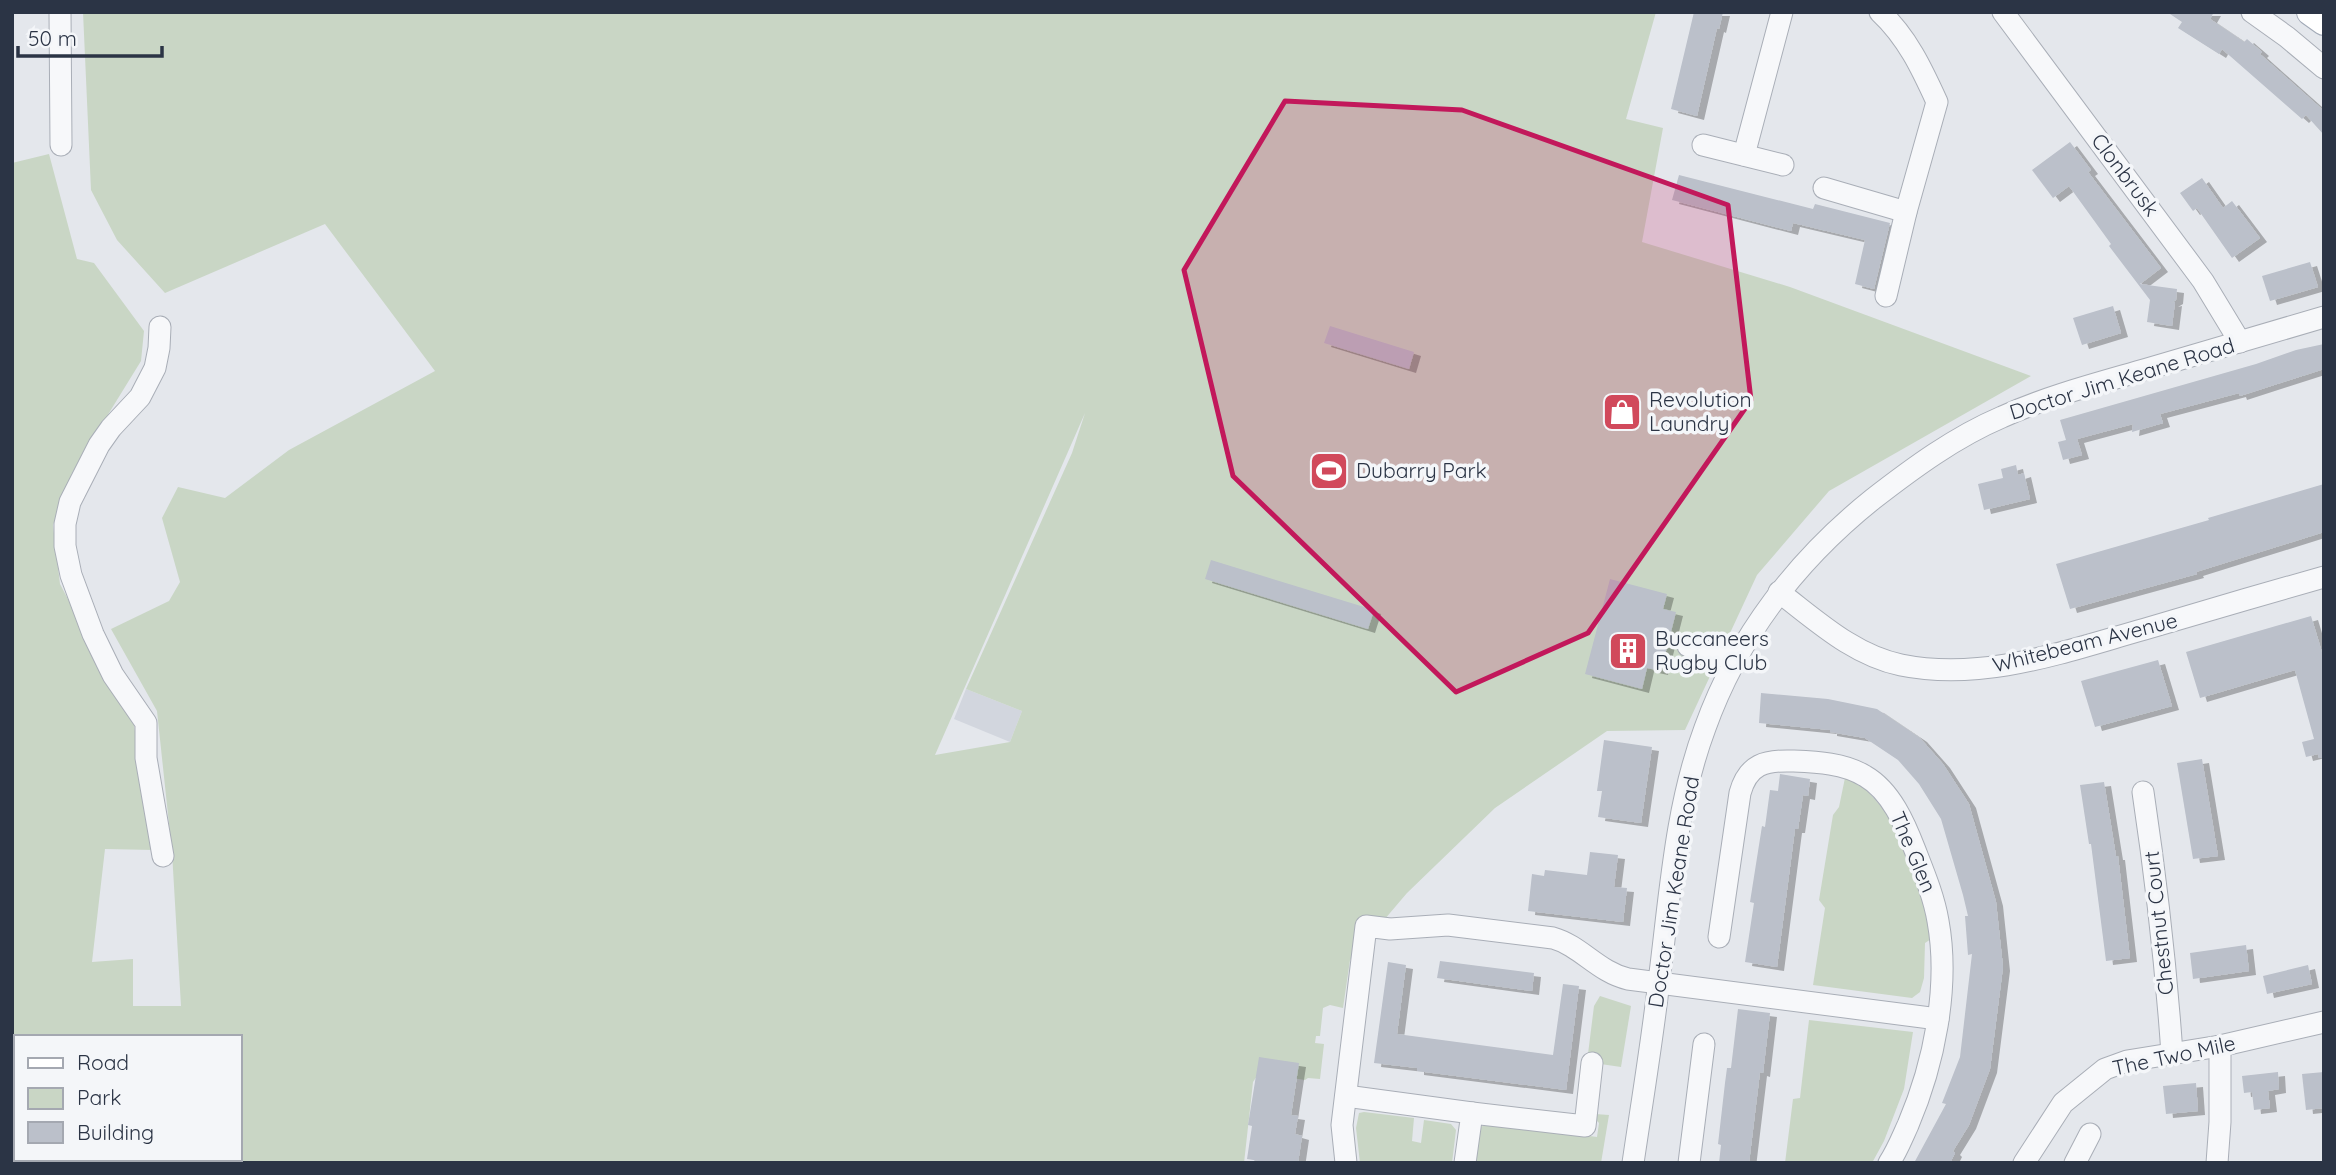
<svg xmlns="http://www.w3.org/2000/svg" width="2336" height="1175" font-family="Quicksand,sans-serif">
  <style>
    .built { fill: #d2d6de }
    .green { fill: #c9d6c5; fill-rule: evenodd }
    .building { fill: #bbc0ca; filter: url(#shadow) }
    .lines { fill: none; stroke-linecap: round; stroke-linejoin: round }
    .minor-casing { stroke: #a9aeb7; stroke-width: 23 }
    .major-casing { stroke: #a3abb8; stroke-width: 28 }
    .minor { stroke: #f7f8fa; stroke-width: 21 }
    .major { stroke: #fff; stroke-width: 26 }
    .marked { fill: #c2185b; fill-opacity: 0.2; stroke: #c2185b; stroke-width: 5; stroke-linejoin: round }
    .labels { text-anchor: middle; stroke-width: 7; stroke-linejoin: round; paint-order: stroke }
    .street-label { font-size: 21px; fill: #2b3445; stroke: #f4f6f9 }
    .poi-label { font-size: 21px; fill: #2b3445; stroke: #f4f6f9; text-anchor: start }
  </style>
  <defs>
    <filter id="shadow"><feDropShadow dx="7" dy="4" stdDeviation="0" flood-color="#0004"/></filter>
  </defs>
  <rect width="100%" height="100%" fill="#e4e7ec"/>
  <polygon class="built" points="966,689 1022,711 1010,742 954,719"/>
  <g class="green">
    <path d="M83 12H1656L1626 119 1663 128 1642 242 1790 287 2031 376 1829 491 1757 575 1685 730 1607 731 1495 808 1407 893 1350 960 1343 1008 1330 1005 1323 1008 1320 1036H1316L1315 1043 1324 1044 1320 1079 1308 1078 1305 1080 1259 1073 1253 1082 1244 1163H12V163L49 154 77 259 94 263 144 331 141 361 72 473 53 525 60 584 134 725 154 850 105 849 92 962 133 959V1006H181L172 852 157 711 111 629 169 601 180 582 162 518 178 487 225 498 289 450 435 371 325 224 165 293 117 240 91 190ZM1085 413 1072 453 966 689 1022 711 1010 742 935 755ZM16 1037H240V1159H16Z"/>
    <path d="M1846 773C1903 815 1919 872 1931 939L1925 943 1924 978 1920 992 1912 998 1813 985 1825 908 1819 900 1833 815 1839 807Z"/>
    <polygon points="1600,996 1631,1006 1621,1067 1587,1062 1594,1006"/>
    <polygon points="1809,1020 1913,1032 1904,1089 1884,1141 1872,1163 1785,1163 1793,1099 1800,1098"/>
    <polygon points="1364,1112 1414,1118 1412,1141 1421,1143 1424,1120 1451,1124 1456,1130 1452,1163 1360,1163 1356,1128 1359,1113"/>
    <polygon points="1595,1114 1609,1115 1601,1163 1474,1163 1480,1127 1492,1123 1597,1137 1599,1123 1595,1119"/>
  </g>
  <g class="building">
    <polygon points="1694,12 1723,12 1719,29 1717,28 1697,116 1671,109"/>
    <polygon points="2167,12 2214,12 2210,19 2244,42 2247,39 2262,52 2260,54 2324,111 2324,135 2306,115 2302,119 2222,49 2219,54 2178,28 2182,22"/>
    <polygon points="2070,142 2091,170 2088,172 2161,268 2140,284 2177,289 2176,300 2171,303 2175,302 2172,326 2147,322 2150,300 2109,246 2111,244 2069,186 2053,198 2032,170"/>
    <polygon points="1679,175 1813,209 1815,204 1890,223 1874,289 1855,284 1865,240 1793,223 1791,231 1672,200"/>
    <polygon points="2202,178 2223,208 2232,201 2260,238 2232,258 2197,208 2193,211 2180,193"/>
    <polygon points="2310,262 2318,287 2270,301 2262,276"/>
    <polygon points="2113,306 2121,333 2082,345 2073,318"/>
    <polygon points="1330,326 1414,352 1409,369 1324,343"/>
    <polygon points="2324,344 2324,369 2240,396 2239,393 2160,414 2163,423 2132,432 2133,424 2077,439 2082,455 2063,460 2058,442 2066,440 2060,420 2256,364 2296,350"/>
    <polygon points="2016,465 2018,475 2024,473 2030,499 1984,510 1978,484 2003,478 2001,469"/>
    <polygon points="2324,484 2324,532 2196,572 2197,574 2070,609 2056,564 2209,520 2208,518"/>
    <polygon points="1211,560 1374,610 1368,629 1205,579"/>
    <polygon points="1610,579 1667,594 1663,609 1676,612 1661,671 1647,668 1642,689 1585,674"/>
    <polygon points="2311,616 2324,659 2324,758 2319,758 2318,754 2306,757 2302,742 2314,739 2295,670 2200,698 2186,652"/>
    <polygon points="2158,660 2172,706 2095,727 2081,681"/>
    <polygon points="1761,693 1828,699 1877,709 1920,738 1943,764 1969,804 1996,902 2003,967 1990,1069 1969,1125 1953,1151 1955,1153 1950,1163 1914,1163 1946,1104 1942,1103 1960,1057 1972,954 1968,955 1965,916 1968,916 1963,895 1941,819 1919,784 1898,760 1865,738 1830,732 1830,730 1759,723"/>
    <polygon points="1604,740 1652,747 1641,823 1598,817 1602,791 1597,791"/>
    <polygon points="2202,759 2218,856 2193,859 2177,763"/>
    <polygon points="1780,774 1810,779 1808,796 1803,795 1798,829 1795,829 1777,967 1745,962 1754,903 1750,902 1762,826 1765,827 1770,790 1778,791"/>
    <polygon points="2104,782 2116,856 2118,856 2130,958 2106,961 2091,844 2089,844 2080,785"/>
    <polygon points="1590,852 1618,855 1614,887 1627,888 1623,922 1528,911 1532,874 1544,876 1545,870 1587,875"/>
    <polygon points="2246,945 2249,971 2193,979 2190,953"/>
    <polygon points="1440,961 1534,973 1532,991 1437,978"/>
    <polygon points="1388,962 1406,965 1397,1034 1553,1055 1563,984 1579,986 1566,1090 1417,1071 1417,1068 1374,1063"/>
    <polygon points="2308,965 2312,984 2267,994 2263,976"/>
    <polygon points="1738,1009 1770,1013 1763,1073 1760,1072 1749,1163 1719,1163 1721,1145 1718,1144 1725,1083 1727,1068 1731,1068"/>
    <polygon points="1259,1057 1299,1063 1291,1115 1298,1116 1295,1134 1302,1136 1298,1163 1272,1163 1247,1159 1252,1126 1248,1125"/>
    <polygon points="2278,1072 2279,1089 2268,1091 2270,1108 2254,1110 2252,1092 2244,1093 2242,1076"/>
    <polygon points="2324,1072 2324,1108 2306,1110 2302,1074"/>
    <polygon points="2196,1083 2198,1111 2166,1114 2163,1086"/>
  </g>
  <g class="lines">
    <g class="minor-casing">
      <g id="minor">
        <polyline points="60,12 61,145"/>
        <path d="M1880 12C1907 37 1922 69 1937 102L1906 212 1886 296"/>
        <polyline points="2003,12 2203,281 2240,342"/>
        <polyline points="2252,12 2287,37 2324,68"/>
        <polyline points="1703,145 1783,165"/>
        <polyline points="1744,155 1782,12"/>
        <polyline points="1824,188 1906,212"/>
        <polyline points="160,327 159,348 155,368 140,397 111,428 99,445 70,502 65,524 65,546 71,575 93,634 113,675 146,723 146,758 163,856"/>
        <path d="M1779 592C1816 620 1853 655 1901 665 1984 682 2066 651 2145 629 2205 611 2264 594 2324 577"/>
        <polyline points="1688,646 1735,660"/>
        <path d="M2143 792C2156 879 2166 966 2172 1054"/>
        <path d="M1719 937 1740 793C1748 764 1765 760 1793 761 1817 762 1844 763 1865 776 1891 791 1905 824 1915 850 1924 873 1934 897 1938 921 1950 987 1934 1064 1908 1125 1902 1138 1897 1151 1889 1163"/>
        <polyline points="1346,1096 1472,1113 1465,1163"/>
        <polyline points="1472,1113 1585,1126 1592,1063"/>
        <path d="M1346 1163 1342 1125 1366 926 1390 929 1448 925 1553 938C1581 946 1598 972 1628 979L1938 1019"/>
        <path d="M1633 1163C1642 1102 1652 1042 1659 981 1670 897 1675 808 1705 728 1738 636 1798 559 1873 499 1913 468 1955 437 2002 417 2048 396 2099 383 2147 369 2206 352 2265 334 2324 317"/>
        <polyline points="1689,1163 1704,1044"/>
        <polyline points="2024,1163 2063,1103 2105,1069 2127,1061 2220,1046 2324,1022"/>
        <polyline points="2075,1163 2090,1134"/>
        <polyline points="2217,1163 2220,1122 2220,1046"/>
      </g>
    </g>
    <g class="major-casing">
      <polyline id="major" points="2310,12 2324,22"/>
    </g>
    <use href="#minor" class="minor"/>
    <use href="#major" class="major"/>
  </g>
  <path class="marked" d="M1285 101 1462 110 1728 205 1751 400 1588 633 1456 692 1233 476 1184 270Z"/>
  <defs>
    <g id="shop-square" transform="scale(2.0125)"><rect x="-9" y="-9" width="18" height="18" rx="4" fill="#d1495b" stroke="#f4f6f9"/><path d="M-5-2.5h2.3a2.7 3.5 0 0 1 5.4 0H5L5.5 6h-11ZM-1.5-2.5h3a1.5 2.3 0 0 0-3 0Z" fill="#fff"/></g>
    <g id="stadium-square" transform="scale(2.0125)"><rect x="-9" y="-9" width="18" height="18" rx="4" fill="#d1495b" stroke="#f4f6f9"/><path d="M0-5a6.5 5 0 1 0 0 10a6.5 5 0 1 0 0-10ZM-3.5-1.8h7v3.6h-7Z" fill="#fff"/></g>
    <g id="building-square" transform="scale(2.0125)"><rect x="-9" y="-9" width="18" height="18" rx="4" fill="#d1495b" stroke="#f4f6f9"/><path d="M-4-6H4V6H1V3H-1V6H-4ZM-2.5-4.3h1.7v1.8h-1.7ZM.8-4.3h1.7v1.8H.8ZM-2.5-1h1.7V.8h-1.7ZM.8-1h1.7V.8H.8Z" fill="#fff"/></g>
  </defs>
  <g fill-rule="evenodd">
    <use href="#shop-square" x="1622" y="412"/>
    <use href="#stadium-square" x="1329" y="471"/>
    <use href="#building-square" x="1628" y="651"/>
  </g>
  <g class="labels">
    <g class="street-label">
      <text transform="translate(2125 175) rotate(53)" y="7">Clonbrusk</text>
      <text transform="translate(2122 379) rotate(-17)" y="7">Doctor Jim Keane Road</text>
      <text transform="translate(2085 643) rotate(-14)" y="7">Whitebeam Avenue</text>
      <text transform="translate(1913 852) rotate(67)" y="7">The Glen</text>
      <text transform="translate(1674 892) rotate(-81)" y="7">Doctor Jim Keane Road</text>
      <text transform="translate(2159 923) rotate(-96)" y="7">Chestnut Court</text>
      <text transform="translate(2174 1056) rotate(-12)" y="7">The Two Mile</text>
    </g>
    <g class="poi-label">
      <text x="1649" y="407">Revolution<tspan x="1649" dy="24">Laundry</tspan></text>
      <text x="1356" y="478">Dubarry Park</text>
      <text x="1655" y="646">Buccaneers<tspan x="1655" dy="24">Rugby Club</tspan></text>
    </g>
  </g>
  <rect width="2336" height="1175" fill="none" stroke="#2b3445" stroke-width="28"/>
  <rect x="14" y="1035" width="228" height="126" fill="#f4f6f9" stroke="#a4a8b1" stroke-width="2"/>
  <rect x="28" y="1058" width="35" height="10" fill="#ffffff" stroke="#a4a8b1" stroke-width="2"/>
  <text x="77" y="1070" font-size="21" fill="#2b3445">Road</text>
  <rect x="28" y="1088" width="35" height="21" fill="#c9d6c5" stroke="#a4a8b1" stroke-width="2"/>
  <text x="77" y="1105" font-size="21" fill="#2b3445">Park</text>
  <rect x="28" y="1122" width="35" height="21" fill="#bbc0ca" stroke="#a4a8b1" stroke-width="2"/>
  <text x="77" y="1140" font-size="21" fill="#2b3445">Building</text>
  <path d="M18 46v10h144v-10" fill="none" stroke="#2b3445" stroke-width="3.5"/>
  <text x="28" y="46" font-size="21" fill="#2b3445" stroke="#f4f6f9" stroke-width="5" paint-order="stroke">50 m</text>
</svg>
